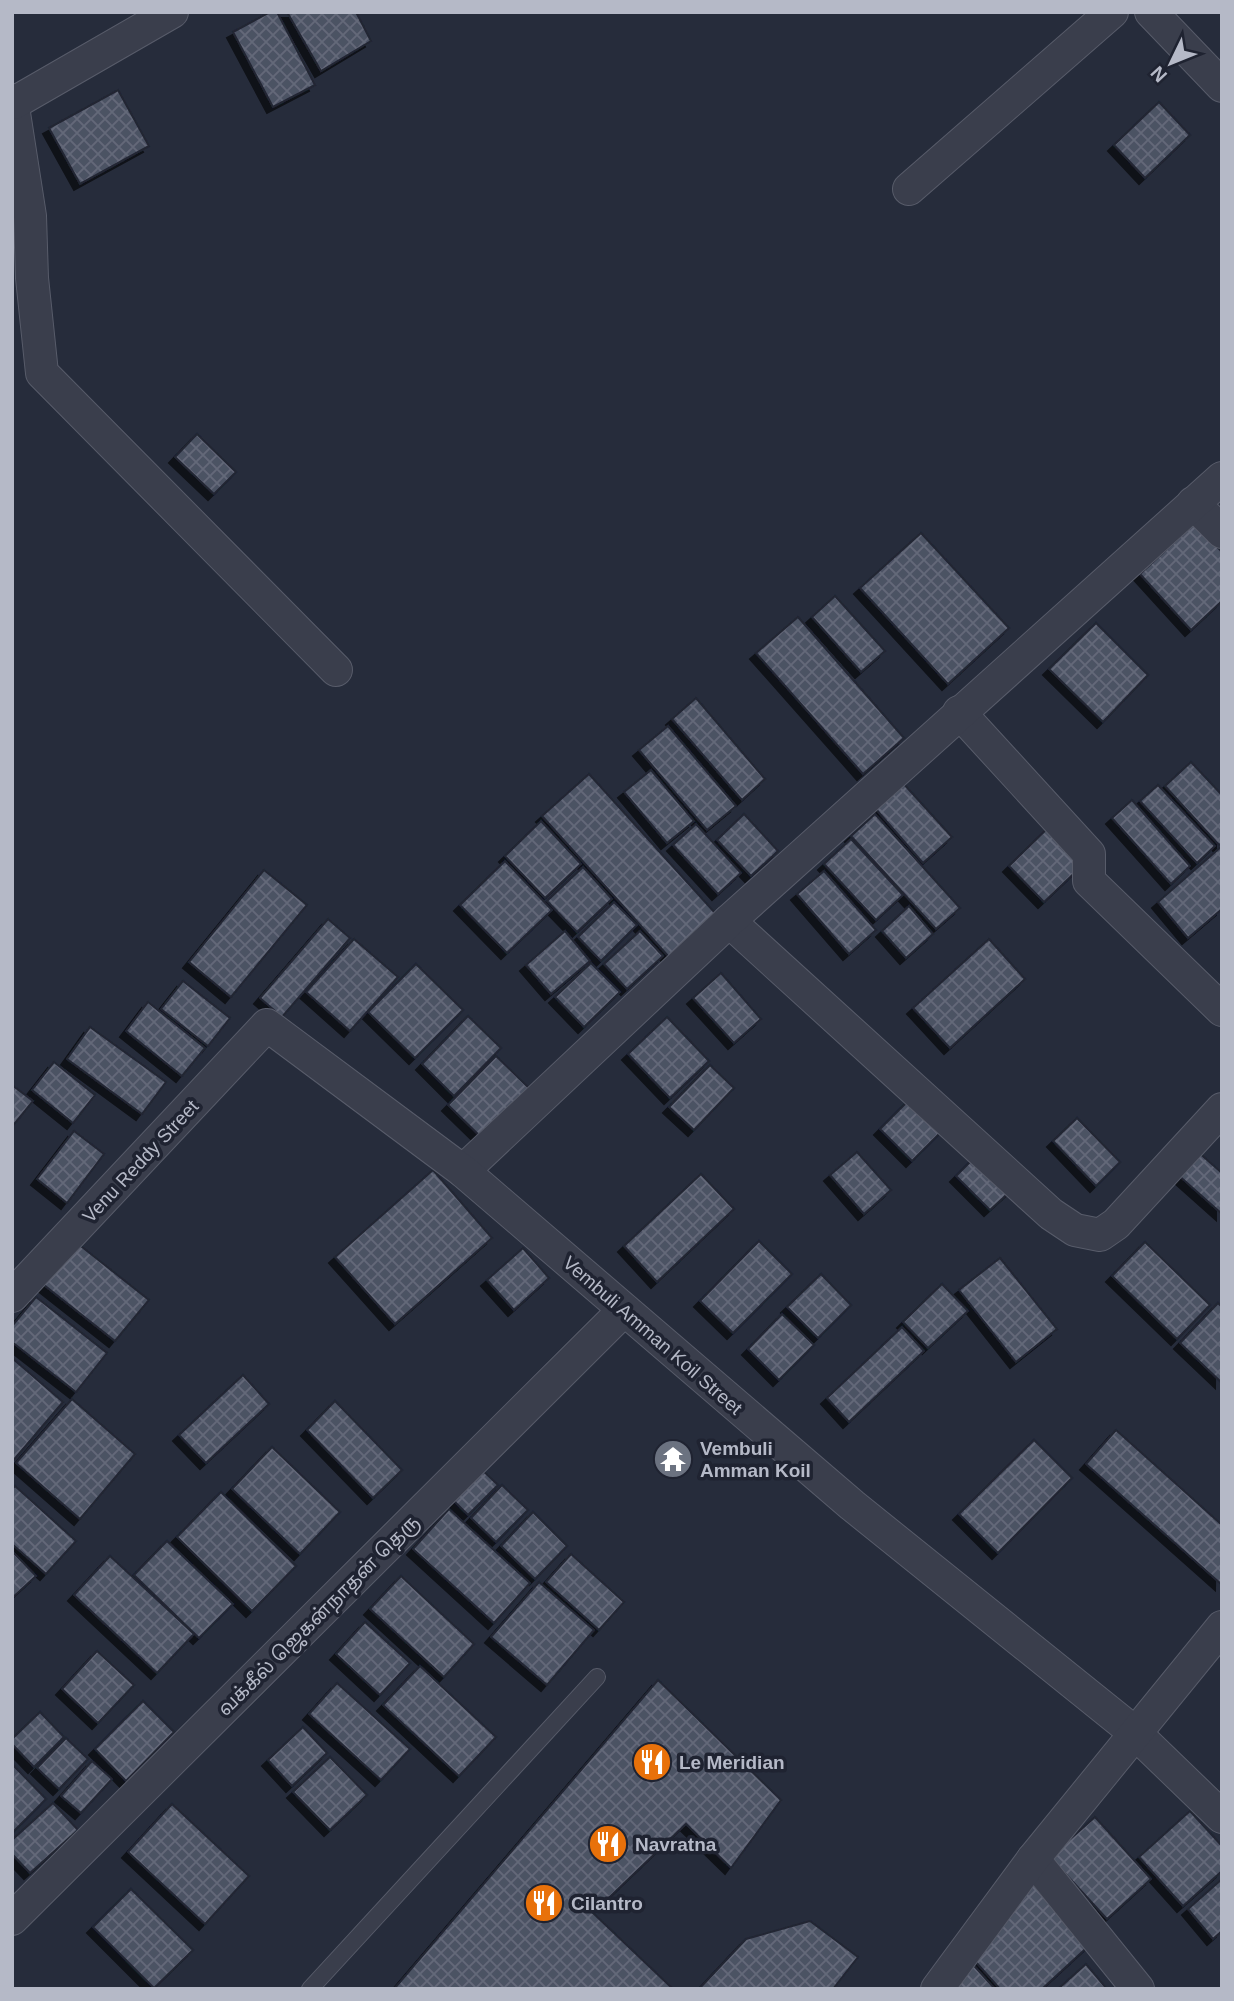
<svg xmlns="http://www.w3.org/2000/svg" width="1234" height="2001" font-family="Helvetica,'Noto Sans Tamil',sans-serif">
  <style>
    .building { fill: url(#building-cross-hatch); stroke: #212533; stroke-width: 2; filter: url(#shadow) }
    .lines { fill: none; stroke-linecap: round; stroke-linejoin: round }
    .lane-casing { stroke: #585c6a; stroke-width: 18 }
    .street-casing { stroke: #585c6a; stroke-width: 34 }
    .lane { stroke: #3a3e4c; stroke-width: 16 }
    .street { stroke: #3a3e4c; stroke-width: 32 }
    .labels { text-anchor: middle; stroke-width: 7; stroke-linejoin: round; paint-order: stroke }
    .street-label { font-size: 19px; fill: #b5b9c7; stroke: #1f2331 }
    .poi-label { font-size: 19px; font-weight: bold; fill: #b5b9c7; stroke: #1f2331; text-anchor: start }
  </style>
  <defs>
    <pattern id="building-cross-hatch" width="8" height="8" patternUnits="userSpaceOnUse" patternTransform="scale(1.75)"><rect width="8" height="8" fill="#4c5264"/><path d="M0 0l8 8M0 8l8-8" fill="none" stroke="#646979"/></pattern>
    <filter id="shadow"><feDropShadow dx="-6" dy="6" stdDeviation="0" flood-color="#0009"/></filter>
  </defs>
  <rect width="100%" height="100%" fill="#262c3b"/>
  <g class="building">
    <polygon points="270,12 277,12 315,85 273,107 233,32"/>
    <polygon points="287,12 356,12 371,41 321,71"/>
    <polygon points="118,90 149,146 80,184 49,128"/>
    <polygon points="1159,102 1190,135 1145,178 1114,145"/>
    <polygon points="197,434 236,472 214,494 175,457"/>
    <polygon points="1195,523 1222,552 1222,601 1191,630 1140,574"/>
    <polygon points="921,533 1009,628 948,684 860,588"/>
    <polygon points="835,596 885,651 861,672 812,617"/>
    <polygon points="798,617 904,738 863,774 756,653"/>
    <polygon points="1096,623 1148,675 1103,722 1049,669"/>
    <polygon points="696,698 765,779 742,800 672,719"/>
    <polygon points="668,726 736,806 707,830 639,750"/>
    <polygon points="1191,762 1222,795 1222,843 1219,845 1165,786"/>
    <polygon points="651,770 694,821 667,843 624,792"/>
    <polygon points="589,774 716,914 669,957 542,816"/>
    <polygon points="902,782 952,837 923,863 874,807"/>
    <polygon points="1158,785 1215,846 1197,863 1140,801"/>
    <polygon points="1132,800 1190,866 1171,884 1112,818"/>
    <polygon points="744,814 778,851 751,876 717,840"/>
    <polygon points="875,814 960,908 936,929 851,836"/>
    <polygon points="541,821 581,864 545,898 505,856"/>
    <polygon points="696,824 741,873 718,894 673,845"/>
    <polygon points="1050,826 1085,863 1044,902 1009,866"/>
    <polygon points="851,839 903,895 876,920 824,864"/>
    <polygon points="1222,846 1222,909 1188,938 1158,902"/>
    <polygon points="505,861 552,910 507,953 460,905"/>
    <polygon points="583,867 612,899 577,932 547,901"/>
    <polygon points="264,870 307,905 231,997 189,962"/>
    <polygon points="824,871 876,930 849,954 797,894"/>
    <polygon points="614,902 637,925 601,961 578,937"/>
    <polygon points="909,906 933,934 906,958 882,931"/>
    <polygon points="328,919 350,938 282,1017 260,998"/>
    <polygon points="565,931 590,961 551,994 526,965"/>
    <polygon points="640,931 663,956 627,989 604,964"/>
    <polygon points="354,939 398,977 350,1031 306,992"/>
    <polygon points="989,939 1025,979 950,1048 913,1008"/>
    <polygon points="591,963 620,992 584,1027 555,997"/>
    <polygon points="416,964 463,1010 415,1058 368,1012"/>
    <polygon points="721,973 761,1019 734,1043 693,998"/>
    <polygon points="183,981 230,1018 208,1046 161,1009"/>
    <polygon points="148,1002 205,1048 182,1076 126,1031"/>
    <polygon points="468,1016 501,1048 454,1096 422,1064"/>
    <polygon points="667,1017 709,1061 670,1098 628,1054"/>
    <polygon points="90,1027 166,1082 142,1114 67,1059"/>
    <polygon points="496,1056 532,1091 484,1140 448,1105"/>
    <polygon points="54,1062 95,1095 73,1123 32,1090"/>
    <polygon points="710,1065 734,1088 694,1130 669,1107"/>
    <polygon points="12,1085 33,1101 12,1127"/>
    <polygon points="915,1094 947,1126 912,1161 880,1129"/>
    <polygon points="1077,1118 1120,1162 1096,1186 1053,1141"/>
    <polygon points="74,1131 104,1154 67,1203 37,1179"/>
    <polygon points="1197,1151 1222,1173 1222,1214 1177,1174"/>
    <polygon points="857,1152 891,1190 864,1214 830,1175"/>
    <polygon points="979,1153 1014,1188 990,1210 956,1176"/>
    <polygon points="433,1170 492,1238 395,1324 335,1257"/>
    <polygon points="701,1174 734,1209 657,1282 624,1246"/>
    <polygon points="759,1241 792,1274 733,1333 700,1301"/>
    <polygon points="1145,1242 1210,1305 1177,1339 1112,1276"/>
    <polygon points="77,1243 149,1300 115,1341 44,1285"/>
    <polygon points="523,1248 549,1278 514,1310 487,1280"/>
    <polygon points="1000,1258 1057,1329 1016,1362 959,1290"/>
    <polygon points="821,1274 851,1305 818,1338 787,1307"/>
    <polygon points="942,1284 968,1311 928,1348 903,1322"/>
    <polygon points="36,1297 107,1353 76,1392 12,1342 12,1326"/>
    <polygon points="1218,1303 1222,1307 1221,1382 1180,1343"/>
    <polygon points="782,1314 814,1345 779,1380 748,1349"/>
    <polygon points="902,1327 924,1351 849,1422 827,1398"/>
    <polygon points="12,1358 63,1402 12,1462"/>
    <polygon points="243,1375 269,1404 206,1463 179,1435"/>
    <polygon points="72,1399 135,1454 80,1519 16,1463"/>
    <polygon points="335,1401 402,1470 373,1498 307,1430"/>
    <polygon points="1116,1430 1222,1525 1221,1584 1086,1464"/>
    <polygon points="1034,1440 1072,1478 998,1553 959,1514"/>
    <polygon points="272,1447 340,1512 300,1554 232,1489"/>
    <polygon points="475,1463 498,1485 468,1515 446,1493"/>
    <polygon points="502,1485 528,1510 496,1542 471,1518"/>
    <polygon points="15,1486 76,1541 46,1574 12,1544 12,1489"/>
    <polygon points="221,1492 296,1566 252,1611 177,1537"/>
    <polygon points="449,1509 530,1583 494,1623 413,1549"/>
    <polygon points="533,1512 567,1546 535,1579 501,1546"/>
    <polygon points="167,1541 233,1604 199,1638 134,1575"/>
    <polygon points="12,1551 36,1576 12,1598"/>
    <polygon points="571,1554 624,1602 599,1630 546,1582"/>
    <polygon points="110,1556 194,1634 157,1673 74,1595"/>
    <polygon points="401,1576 474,1644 444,1677 370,1609"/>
    <polygon points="539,1582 594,1630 547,1685 491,1637"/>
    <polygon points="365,1622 410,1663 380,1695 336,1654"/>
    <polygon points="97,1651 134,1685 98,1723 62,1689"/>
    <polygon points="420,1666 496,1737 459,1776 383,1705"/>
    <polygon points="658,1680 781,1800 731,1868 686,1824 593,1913 673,1989 394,1989"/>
    <polygon points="337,1683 410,1749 381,1780 309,1714"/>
    <polygon points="143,1701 174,1732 126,1781 95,1749"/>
    <polygon points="40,1712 64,1737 34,1767 12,1744 12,1739"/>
    <polygon points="303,1727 327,1753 292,1786 268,1760"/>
    <polygon points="66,1738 88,1759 59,1789 37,1768"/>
    <polygon points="330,1757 367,1795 330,1830 293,1792"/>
    <polygon points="92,1761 112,1779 81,1813 61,1796"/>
    <polygon points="12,1764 46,1799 12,1833"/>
    <polygon points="53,1803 78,1830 30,1873 12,1854 12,1840"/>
    <polygon points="172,1804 249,1876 205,1924 128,1852"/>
    <polygon points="1190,1811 1222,1846 1222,1871 1183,1906 1139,1857"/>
    <polygon points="1095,1817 1151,1879 1107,1919 1050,1857"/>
    <polygon points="1033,1878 1094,1941 1042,1989 1000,1989 974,1960"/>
    <polygon points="1222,1879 1222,1931 1213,1939 1188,1909"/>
    <polygon points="131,1889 193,1950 154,1988 93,1927"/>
    <polygon points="810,1921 858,1957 833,1989 699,1989 746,1939"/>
    <polygon points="969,1960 995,1989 956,1989"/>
    <polygon points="1086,1964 1107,1989 1058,1989"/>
  </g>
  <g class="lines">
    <g class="lane-casing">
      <polyline id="lane" points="310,1989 597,1677"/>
    </g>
    <g class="street-casing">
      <g id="street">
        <polyline points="1151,12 1222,86"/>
        <polyline points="12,100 30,216 32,278 42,373 336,670"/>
        <polyline points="14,103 172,12"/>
        <polyline points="909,189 1112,12"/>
        <polyline points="1193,503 1222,532"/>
        <polyline points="959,712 1089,854 1089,881 1222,1010"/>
        <polyline points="729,921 1051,1214 1075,1230 1100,1235 1116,1224 1222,1109"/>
        <polyline points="463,1171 729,921 1222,478"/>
        <polyline points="12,1296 267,1025 463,1171 852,1505 1134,1732 1222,1817"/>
        <polyline points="1033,1859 1138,1989"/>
        <polyline points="12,1919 624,1310"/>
        <polyline points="937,1989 1033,1859 1222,1627"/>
      </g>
    </g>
    <use href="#lane" class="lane"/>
    <use href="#street" class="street"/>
  </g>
  <defs>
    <g id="temple-disc" transform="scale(2.0125)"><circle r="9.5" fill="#6b7280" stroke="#1f2331"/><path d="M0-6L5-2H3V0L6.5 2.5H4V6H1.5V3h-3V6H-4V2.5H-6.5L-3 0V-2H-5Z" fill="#fff"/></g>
    <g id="restaurant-disc" transform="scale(2.0125)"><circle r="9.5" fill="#e8710a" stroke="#1f2331"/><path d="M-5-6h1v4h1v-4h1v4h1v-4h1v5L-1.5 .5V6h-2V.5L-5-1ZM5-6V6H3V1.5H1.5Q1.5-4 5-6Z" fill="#fff"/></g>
  </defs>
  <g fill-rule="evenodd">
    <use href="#temple-disc" x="673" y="1459"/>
    <use href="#restaurant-disc" x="652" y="1762"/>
    <use href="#restaurant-disc" x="608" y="1844"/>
    <use href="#restaurant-disc" x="544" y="1903"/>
  </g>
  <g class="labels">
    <g class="street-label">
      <text transform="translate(140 1161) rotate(-47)" y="7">Venu Reddy Street</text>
      <text transform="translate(653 1335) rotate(41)" y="7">Vembuli Amman Koil Street</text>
      <text transform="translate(318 1615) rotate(-45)" y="7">வக்கீல் ஜெகன்நாதன் தெரு</text>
    </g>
    <g class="poi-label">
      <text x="700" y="1455">Vembuli<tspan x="700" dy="22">Amman Koil</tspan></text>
      <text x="679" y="1769">Le Meridian</text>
      <text x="635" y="1851">Navratna</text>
      <text x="571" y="1910">Cilantro</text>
    </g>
  </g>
  <rect width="1234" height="2001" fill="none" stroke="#b5b9c7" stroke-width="28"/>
  <g transform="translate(1171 63) rotate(227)" stroke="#1f2331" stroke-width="5" paint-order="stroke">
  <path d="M0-5L12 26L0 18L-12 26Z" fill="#b5b9c7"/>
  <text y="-10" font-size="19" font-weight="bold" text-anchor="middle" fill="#b5b9c7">N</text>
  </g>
</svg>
